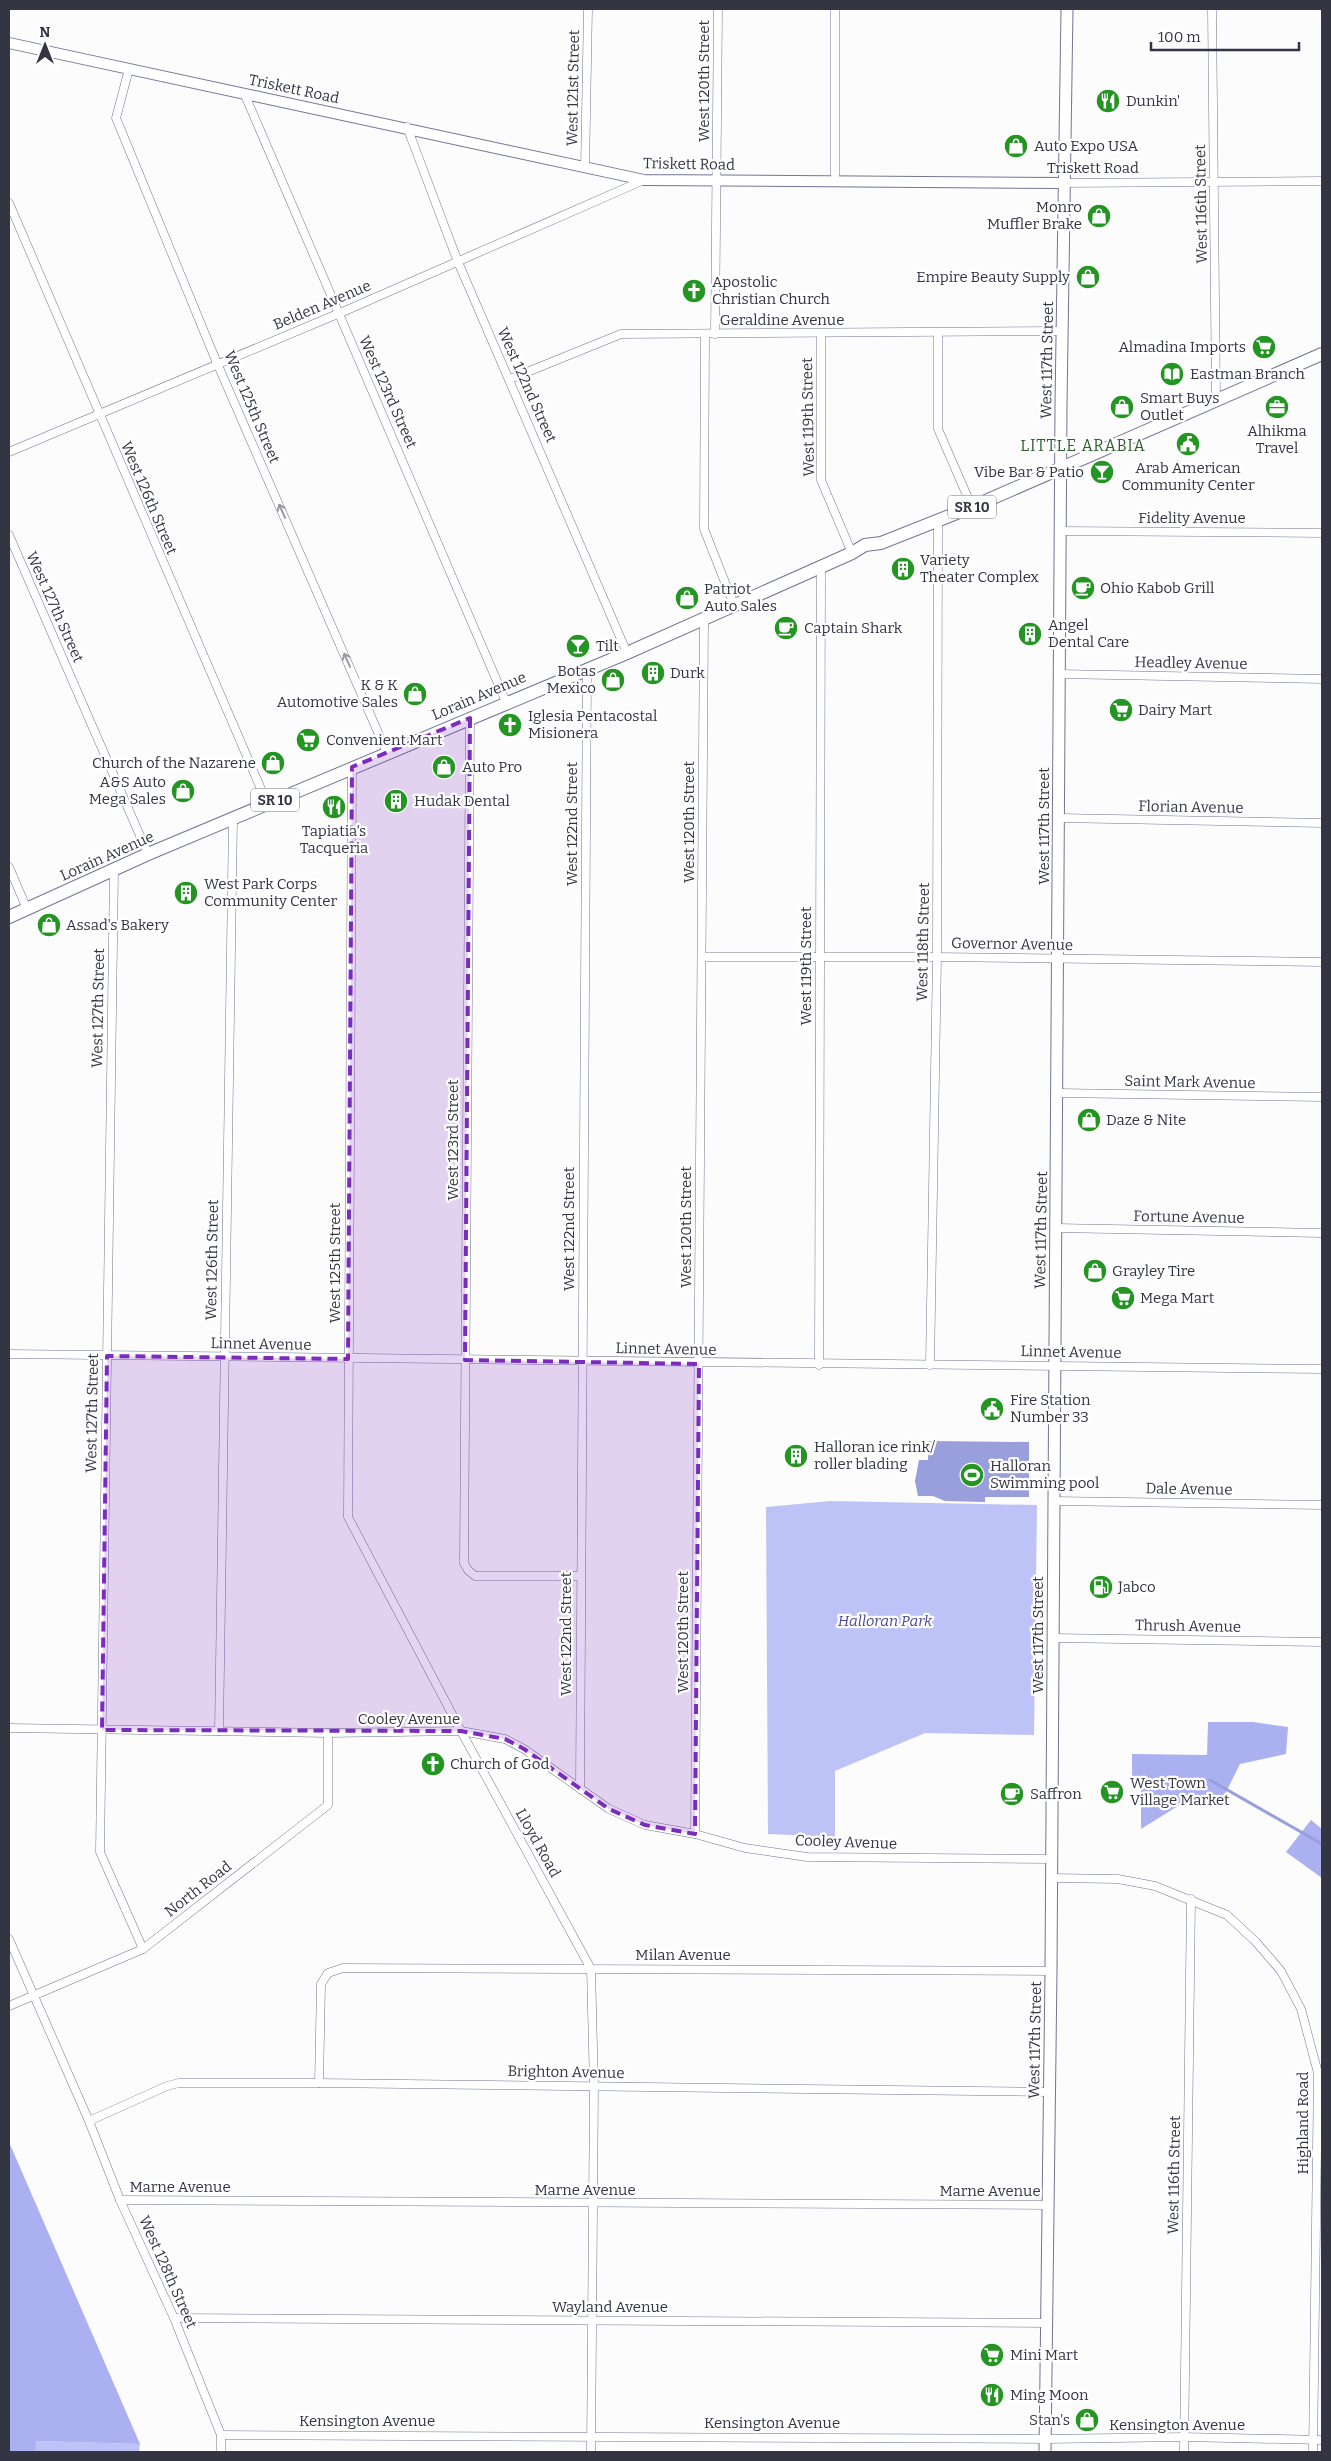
<svg xmlns="http://www.w3.org/2000/svg" width="1331" height="2461" font-family="Bitter,serif">
  <style>
    .green { fill: #bec3f7 }
    .forest { fill: #abb0f1 }
    .water { fill: #999edd }
    .lines { fill: none; stroke-linecap: round; stroke-linejoin: round }
    .stream { stroke: #999edd; stroke-width: 3 }
    .minor-casing { stroke: #727595; stroke-width: 9 }
    .tertiary-casing { stroke: #727595; stroke-width: 12 }
    .secondary-casing { stroke: #727595; stroke-width: 13 }
    .primary-casing { stroke: #727595; stroke-width: 14 }
    .minor { stroke: #fff; stroke-width: 8 }
    .tertiary { stroke: #fff; stroke-width: 10 }
    .secondary { stroke: #fff; stroke-width: 11 }
    .primary { stroke: #fff; stroke-width: 12 }
    .oneway { stroke: #9a9aa1 }
    .marked { fill: #7b2cbf; fill-opacity: 0.2; stroke: #7b2cbf; stroke-width: 4; stroke-dasharray: 10 6; stroke-linejoin: round }
    .labels { text-anchor: middle; stroke-width: 4.5; stroke-linejoin: round; paint-order: stroke }
    .shield { fill: #fff; stroke: #71727b; stroke-width: 1 }
    .shield-label { font-size: 14px; font-weight: bold; fill: #343543 }
    .street-label { font-size: 15px; fill: #343543; stroke: #fff }
    .poi-label { font-size: 15px; fill: #343543; stroke: #fff; text-anchor: start }
    .park-label { font-size: 15px; font-style: italic; fill: #4b4a97; stroke: #fff }
    .neighbourhood-label { font-size: 16px; letter-spacing: 1px; fill: #2c5f2a; stroke: #fff }
  </style>
  <rect width="100%" height="100%" fill="#fcfcfc"/>
  <g class="green">
    <polygon points="830,1501 1037,1505 1034,1735 925,1733 835,1771 835,1837 768,1834 766,1507"/>
    <polygon points="35,2441 140,2444 139,2452 35,2452"/>
  </g>
  <g class="forest">
    <polygon points="1208,1722 1253,1722 1288,1727 1286,1754 1240,1764 1222,1800 1186,1801 1141,1829 1141,1777 1132,1777 1132,1754 1207,1755"/>
    <polygon points="1311,1820 1322,1829 1322,1878 1286,1852"/>
    <polygon points="9,2142 140,2444 36,2441 35,2452 9,2452"/>
  </g>
  <polygon class="water" points="929,1441 1029,1442 1029,1497 985,1497 985,1502 945,1501 933,1496 918,1496 915,1481 919,1460 928,1460"/>
  <g class="lines">
    <polyline class="stream" points="1210,1780 1322,1844"/>
    <g class="minor-casing">
      <g id="minor">
        <polyline points="1212,9 1216,399"/>
        <polyline points="129,69 116,118 217,363 387,753"/>
        <polyline points="244,93 506,702"/>
        <polyline points="407,127 458,262 627,653"/>
        <polyline points="585,168 588,9"/>
        <polyline points="835,181 835,9"/>
        <polyline points="1065,183 1322,181"/>
        <polyline points="9,203 267,803"/>
        <polyline points="938,333 938,429 972,507"/>
        <polyline points="705,334 704,529 734,605"/>
        <polyline points="715,334 718,9"/>
        <polyline points="821,334 821,480 852,553"/>
        <polyline points="510,379 621,334 1062,331"/>
        <polyline points="9,452 347,310 644,180"/>
        <polyline points="1061,531 1322,533"/>
        <polyline points="9,535 148,854"/>
        <polyline points="1059,674 1322,679"/>
        <polyline points="470,718 464,1563 468,1570 475,1576 580,1576"/>
        <polyline points="352,767 348,1517 461,1731 591,1969 594,2086 591,2452"/>
        <polyline points="1059,818 1322,823"/>
        <polyline points="9,867 27,909"/>
        <polyline points="114,870 100,1852 143,1949"/>
        <polyline points="702,957 937,957 1322,962"/>
        <polyline points="1058,1093 1322,1097"/>
        <polyline points="1056,1228 1322,1233"/>
        <polyline points="9,1354 1322,1369"/>
        <polyline points="819,1365 821,567"/>
        <polyline points="930,1365 937,957 938,520"/>
        <polyline points="1055,1501 1322,1505"/>
        <polyline points="1053,1638 1322,1642"/>
        <polyline points="9,1728 328,1733 461,1731 505,1739 524,1749 609,1809 645,1825 695,1834 745,1848 807,1857 1051,1859"/>
        <polyline points="219,1731 233,819"/>
        <polyline points="580,1789 587,669"/>
        <polyline points="695,1834 704,620"/>
        <polyline points="1051,1878 1118,1879 1155,1886 1227,1915 1256,1942 1281,1971 1301,2009 1318,2073 1313,2452"/>
        <polyline points="9,1939 89,2121 120,2200 174,2318 221,2435 221,2452"/>
        <polyline points="9,2006 143,1949 328,1805 328,1733"/>
        <polyline points="319,2083 321,1984 328,1973 343,1968 1051,1971"/>
        <polyline points="89,2121 167,2086 179,2083 319,2083 1050,2092"/>
        <polyline points="120,2200 1049,2205"/>
        <polyline points="174,2318 1047,2323"/>
        <polyline points="221,2435 1045,2439 1184,2437 1322,2440"/>
        <polyline points="1184,2452 1191,1899"/>
      </g>
    </g>
    <g class="tertiary-casing">
      <polyline id="tertiary" points="9,43 644,180 1065,183"/>
    </g>
    <g class="secondary-casing">
      <polyline id="secondary" points="1045,2452 1051,1971 1061,405 1067,9"/>
    </g>
    <g class="primary-casing">
      <polyline id="primary" points="9,917 148,854 627,653 852,553 865,545 881,543 972,507 1322,354"/>
    </g>
    <use href="#minor" class="minor"/>
    <use href="#tertiary" class="tertiary"/>
    <use href="#secondary" class="secondary"/>
    <use href="#primary" class="primary"/>
  </g>
  <defs><path id="oneway-shaft" d="M-6 0H5M1.5-3L5.5 0L1.5 3" fill="none" stroke-width="1.6" stroke-linecap="round" stroke-linejoin="round" transform="scale(1.25)"/></defs>
  <g class="oneway">
    <use href="#oneway-shaft" transform="translate(282 511) rotate(-114)"/>
    <use href="#oneway-shaft" transform="translate(347 660) rotate(-114)"/>
  </g>
  <path class="marked" d="M470 718 465 1360 699 1364 695 1834 645 1825 609 1809 524 1749 505 1739 461 1731 102 1730 107 1356 348 1359 352 767Z"/>
  <defs>
    <g id="restaurant-disc" transform="scale(1.25)"><circle r="9.5" fill="#249522" stroke="#fff"/><path d="M-5-6h1v4h1v-4h1v4h1v-4h1v5L-1.5 .5V6h-2V.5L-5-1ZM5-6V6H3V1.5H1.5Q1.5-4 5-6Z" fill="#fff"/></g>
    <g id="shop-disc" transform="scale(1.25)"><circle r="9.5" fill="#249522" stroke="#fff"/><path d="M-5-2.5h2.3a2.7 3.5 0 0 1 5.4 0H5L5.5 6h-11ZM-1.5-2.5h3a1.5 2.3 0 0 0-3 0Z" fill="#fff"/></g>
    <g id="church-disc" transform="scale(1.25)"><circle r="9.5" fill="#249522" stroke="#fff"/><path d="M-1.2-6h2.4v3.5h3.3v2.4h-3.3V6h-2.4V-.1h-3.3v-2.4h3.3Z" fill="#fff"/></g>
    <g id="supermarket-disc" transform="scale(1.25)"><circle r="9.5" fill="#249522" stroke="#fff"/><path d="M-6-5.5h2.5l.6 2H6L4.5 2H-2.5L-4.4-4H-6ZM-1.5 3.2a1.3 1.3 0 1 0 .1 0ZM3 3.2a1.3 1.3 0 1 0 .1 0Z" fill="#fff"/></g>
    <g id="library-disc" transform="scale(1.25)"><circle r="9.5" fill="#249522" stroke="#fff"/><path d="M-6-4Q-3-5.5-.7-3.5V5Q-3 3-6 4ZM6-4Q3-5.5 .7-3.5V5Q3 3 6 4Z" fill="#fff"/></g>
    <g id="office-disc" transform="scale(1.25)"><circle r="9.5" fill="#249522" stroke="#fff"/><path d="M-6-3h4V-5.5h4V-3h4V5H-6ZM-1-4.5V-3h2v-1.5ZM-6 0V1H6V0Z" fill="#fff"/></g>
    <g id="civic-disc" transform="scale(1.25)"><circle r="9.5" fill="#249522" stroke="#fff"/><path d="M-.6-6.5H3V-4.5H.6V-3L4-1V1h2V6H-6V1h2V-1L-.6-3ZM-1.2 2.5V6h2.4V2.5Z" fill="#fff"/></g>
    <g id="bar-disc" transform="scale(1.25)"><circle r="9.5" fill="#249522" stroke="#fff"/><path d="M-6-5H6L.8 .8V4.5H3.5V6h-7V4.5H-.8V.8Z" fill="#fff"/></g>
    <g id="building-disc" transform="scale(1.25)"><circle r="9.5" fill="#249522" stroke="#fff"/><path d="M-4-6H4V6H1V3H-1V6H-4ZM-2.5-4.3h1.7v1.8h-1.7ZM.8-4.3h1.7v1.8H.8ZM-2.5-1h1.7V.8h-1.7ZM.8-1h1.7V.8H.8Z" fill="#fff"/></g>
    <g id="cafe-disc" transform="scale(1.25)"><circle r="9.5" fill="#249522" stroke="#fff"/><path d="M-5.5-4.5H6V0H3Q3 3.5 0 3.5H-2.5Q-5.5 3.5-5.5 0ZM3-3.2v2h1.7v-2ZM-6 4.5H4V6H-6Z" fill="#fff"/></g>
    <g id="stadium-disc" transform="scale(1.25)"><circle r="9.5" fill="#249522" stroke="#fff"/><path d="M0-5a6.5 5 0 1 0 0 10a6.5 5 0 1 0 0-10ZM-3.5-1.8h7v3.6h-7Z" fill="#fff"/></g>
    <g id="fuel-disc" transform="scale(1.25)"><circle r="9.5" fill="#249522" stroke="#fff"/><path d="M-5.5-6h7V0h2V4h1.3V-2.5L3-4.5l.8-.8L6-3V5H2.5V1h-1V6h-7ZM-4.2-4.7v3.2H.2V-4.7Z" fill="#fff"/></g>
  </defs>
  <g fill-rule="evenodd">
    <use href="#restaurant-disc" x="1108" y="101"/>
    <use href="#shop-disc" x="1016" y="146"/>
    <use href="#shop-disc" x="1099" y="216"/>
    <use href="#shop-disc" x="1088" y="277"/>
    <use href="#church-disc" x="694" y="291"/>
    <use href="#supermarket-disc" x="1264" y="347"/>
    <use href="#library-disc" x="1172" y="374"/>
    <use href="#shop-disc" x="1122" y="407"/>
    <use href="#office-disc" x="1277" y="407"/>
    <use href="#civic-disc" x="1188" y="444"/>
    <use href="#bar-disc" x="1102" y="472"/>
    <use href="#building-disc" x="903" y="569"/>
    <use href="#cafe-disc" x="1083" y="588"/>
    <use href="#shop-disc" x="687" y="598"/>
    <use href="#cafe-disc" x="786" y="628"/>
    <use href="#building-disc" x="1030" y="634"/>
    <use href="#bar-disc" x="578" y="646"/>
    <use href="#building-disc" x="653" y="673"/>
    <use href="#shop-disc" x="613" y="680"/>
    <use href="#shop-disc" x="415" y="694"/>
    <use href="#supermarket-disc" x="1121" y="710"/>
    <use href="#church-disc" x="510" y="725"/>
    <use href="#supermarket-disc" x="308" y="740"/>
    <use href="#shop-disc" x="273" y="763"/>
    <use href="#shop-disc" x="444" y="767"/>
    <use href="#shop-disc" x="183" y="791"/>
    <use href="#building-disc" x="396" y="801"/>
    <use href="#restaurant-disc" x="334" y="807"/>
    <use href="#building-disc" x="186" y="893"/>
    <use href="#shop-disc" x="49" y="925"/>
    <use href="#shop-disc" x="1089" y="1120"/>
    <use href="#shop-disc" x="1095" y="1271"/>
    <use href="#supermarket-disc" x="1123" y="1298"/>
    <use href="#civic-disc" x="992" y="1409"/>
    <use href="#building-disc" x="796" y="1456"/>
    <use href="#stadium-disc" x="972" y="1475"/>
    <use href="#fuel-disc" x="1101" y="1587"/>
    <use href="#church-disc" x="433" y="1764"/>
    <use href="#supermarket-disc" x="1112" y="1792"/>
    <use href="#cafe-disc" x="1012" y="1794"/>
    <use href="#supermarket-disc" x="992" y="2355"/>
    <use href="#restaurant-disc" x="992" y="2395"/>
    <use href="#shop-disc" x="1087" y="2420"/>
  </g>
  <g class="labels">
    <g class="shield">
      <rect x="948" y="495.5" width="48" height="23" rx="4"/>
      <rect x="251" y="788.5" width="48" height="23" rx="4"/>
    </g>
    <g class="shield-label">
      <text x="972" y="512">SR 10</text>
      <text x="275" y="805">SR 10</text>
    </g>
    <g class="street-label">
      <text transform="translate(704 81) rotate(-90)" y="5">West 120th Street</text>
      <text transform="translate(573 88) rotate(-89)" y="5">West 121st Street</text>
      <text transform="translate(294 89) rotate(12)" y="5">Triskett Road</text>
      <text transform="translate(689 164) rotate(1)" y="5">Triskett Road</text>
      <text x="1093" y="173">Triskett Road</text>
      <text transform="translate(1201 204) rotate(-91)" y="5">West 116th Street</text>
      <text transform="translate(322 305) rotate(-23)" y="5">Belden Avenue</text>
      <text x="782" y="325">Geraldine Avenue</text>
      <text transform="translate(1047 360) rotate(-89)" y="5">West 117th Street</text>
      <text transform="translate(527 385) rotate(66)" y="5">West 122nd Street</text>
      <text transform="translate(388 392) rotate(66)" y="5">West 123rd Street</text>
      <text transform="translate(252 407) rotate(67)" y="5">West 125th Street</text>
      <text transform="translate(808 417) rotate(-91)" y="5">West 119th Street</text>
      <text transform="translate(149 498) rotate(67)" y="5">West 126th Street</text>
      <text x="1192" y="523">Fidelity Avenue</text>
      <text transform="translate(55 607) rotate(66)" y="5">West 127th Street</text>
      <text transform="translate(1191 663) rotate(1)" y="5">Headley Avenue</text>
      <text transform="translate(479 696) rotate(-23)" y="5">Lorain Avenue</text>
      <text transform="translate(1191 807) rotate(1)" y="5">Florian Avenue</text>
      <text transform="translate(689 822) rotate(-90)" y="5">West 120th Street</text>
      <text transform="translate(572 824) rotate(-90)" y="5">West 122nd Street</text>
      <text transform="translate(1044 826) rotate(-90)" y="5">West 117th Street</text>
      <text transform="translate(107 856) rotate(-24)" y="5">Lorain Avenue</text>
      <text transform="translate(923 942) rotate(-89)" y="5">West 118th Street</text>
      <text transform="translate(1012 944) rotate(1)" y="5">Governor Avenue</text>
      <text transform="translate(806 966) rotate(-90)" y="5">West 119th Street</text>
      <text transform="translate(98 1008) rotate(-89)" y="5">West 127th Street</text>
      <text transform="translate(1190 1082) rotate(1)" y="5">Saint Mark Avenue</text>
      <text transform="translate(453 1140) rotate(-90)" y="5">West 123rd Street</text>
      <text transform="translate(1189 1217) rotate(1)" y="5">Fortune Avenue</text>
      <text transform="translate(686 1227) rotate(-90)" y="5">West 120th Street</text>
      <text transform="translate(569 1229) rotate(-90)" y="5">West 122nd Street</text>
      <text transform="translate(1041 1230) rotate(-89)" y="5">West 117th Street</text>
      <text transform="translate(212 1260) rotate(-89)" y="5">West 126th Street</text>
      <text transform="translate(335 1263) rotate(-90)" y="5">West 125th Street</text>
      <text transform="translate(261 1344) rotate(1)" y="5">Linnet Avenue</text>
      <text transform="translate(666 1349) rotate(1)" y="5">Linnet Avenue</text>
      <text transform="translate(1071 1352) rotate(1)" y="5">Linnet Avenue</text>
      <text transform="translate(92 1413) rotate(-89)" y="5">West 127th Street</text>
      <text transform="translate(1189 1489) rotate(1)" y="5">Dale Avenue</text>
      <text transform="translate(1188 1626) rotate(1)" y="5">Thrush Avenue</text>
      <text transform="translate(683 1632) rotate(-90)" y="5">West 120th Street</text>
      <text transform="translate(566 1634) rotate(-90)" y="5">West 122nd Street</text>
      <text transform="translate(1038 1635) rotate(-90)" y="5">West 117th Street</text>
      <text x="409" y="1724">Cooley Avenue</text>
      <text transform="translate(846 1842) rotate(2)" y="5">Cooley Avenue</text>
      <text transform="translate(538 1843) rotate(61)" y="5">Lloyd Road</text>
      <text transform="translate(198 1889) rotate(-38)" y="5">North Road</text>
      <text x="683" y="1960">Milan Avenue</text>
      <text transform="translate(1035 2040) rotate(-89)" y="5">West 117th Street</text>
      <text transform="translate(566 2072) rotate(1)" y="5">Brighton Avenue</text>
      <text transform="translate(1303 2123) rotate(-90)" y="5">Highland Road</text>
      <text transform="translate(1174 2175) rotate(-89)" y="5">West 116th Street</text>
      <text x="180" y="2192">Marne Avenue</text>
      <text x="585" y="2195">Marne Avenue</text>
      <text x="990" y="2196">Marne Avenue</text>
      <text transform="translate(168 2272) rotate(66)" y="5">West 128th Street</text>
      <text x="610" y="2312">Wayland Avenue</text>
      <text x="367" y="2426">Kensington Avenue</text>
      <text x="772" y="2428">Kensington Avenue</text>
      <text x="1177" y="2430">Kensington Avenue</text>
    </g>
    <g class="poi-label">
      <text x="1126" y="106">Dunkin'</text>
      <text x="1034" y="151">Auto Expo USA</text>
      <text x="1082" y="212" text-anchor="end">Monro<tspan x="1082" dy="17">Muffler Brake</tspan></text>
      <text x="1070" y="282" text-anchor="end">Empire Beauty Supply</text>
      <text x="712" y="287">Apostolic<tspan x="712" dy="17">Christian Church</tspan></text>
      <text x="1246" y="352" text-anchor="end">Almadina Imports</text>
      <text x="1190" y="379">Eastman Branch</text>
      <text x="1140" y="403">Smart Buys<tspan x="1140" dy="17">Outlet</tspan></text>
      <text x="1277" y="436" text-anchor="middle">Alhikma<tspan x="1277" dy="17">Travel</tspan></text>
      <text x="1188" y="473" text-anchor="middle">Arab American<tspan x="1188" dy="17">Community Center</tspan></text>
      <text x="1084" y="477" text-anchor="end">Vibe Bar &amp; Patio</text>
      <text x="920" y="565">Variety<tspan x="920" dy="17">Theater Complex</tspan></text>
      <text x="1100" y="593">Ohio Kabob Grill</text>
      <text x="704" y="594">Patriot<tspan x="704" dy="17">Auto Sales</tspan></text>
      <text x="1048" y="630">Angel<tspan x="1048" dy="17">Dental Care</tspan></text>
      <text x="804" y="633">Captain Shark</text>
      <text x="596" y="651">Tilt</text>
      <text x="596" y="676" text-anchor="end">Botas<tspan x="596" dy="17">Mexico</tspan></text>
      <text x="670" y="678">Durk</text>
      <text x="398" y="690" text-anchor="end">K &amp; K<tspan x="398" dy="17">Automotive Sales</tspan></text>
      <text x="1138" y="715">Dairy Mart</text>
      <text x="528" y="721">Iglesia Pentacostal<tspan x="528" dy="17">Misionera</tspan></text>
      <text x="326" y="745">Convenient Mart</text>
      <text x="256" y="768" text-anchor="end">Church of the Nazarene</text>
      <text x="462" y="772">Auto Pro</text>
      <text x="166" y="787" text-anchor="end">A&amp;S Auto<tspan x="166" dy="17">Mega Sales</tspan></text>
      <text x="414" y="806">Hudak Dental</text>
      <text x="334" y="836" text-anchor="middle">Tapiatia's<tspan x="334" dy="17">Tacqueria</tspan></text>
      <text x="204" y="889">West Park Corps<tspan x="204" dy="17">Community Center</tspan></text>
      <text x="66" y="930">Assad's Bakery</text>
      <text x="1106" y="1125">Daze &amp; Nite</text>
      <text x="1112" y="1276">Grayley Tire</text>
      <text x="1140" y="1303">Mega Mart</text>
      <text x="1010" y="1405">Fire Station<tspan x="1010" dy="17">Number 33</tspan></text>
      <text x="814" y="1452">Halloran ice rink/<tspan x="814" dy="17">roller blading</tspan></text>
      <text x="990" y="1471">Halloran<tspan x="990" dy="17">Swimming pool</tspan></text>
      <text x="1118" y="1592">Jabco</text>
      <text x="450" y="1769">Church of God</text>
      <text x="1130" y="1788">West Town<tspan x="1130" dy="17">Village Market</tspan></text>
      <text x="1030" y="1799">Saffron</text>
      <text x="1010" y="2360">Mini Mart</text>
      <text x="1010" y="2400">Ming Moon</text>
      <text x="1070" y="2425" text-anchor="end">Stan's</text>
    </g>
    <g class="park-label">
      <text x="885" y="1626">Halloran Park</text>
    </g>
    <g class="neighbourhood-label">
      <text x="1083" y="451">LITTLE ARABIA</text>
    </g>
  </g>
  <rect width="1331" height="2461" fill="none" stroke="#343543" stroke-width="20"/>
  <g transform="translate(45 45)" stroke="#ffffff" stroke-width="4" paint-order="stroke">
  <path d="M0-4L9 19L0 12L-9 19Z" fill="#343543"/>
  <text y="-8" font-size="14" font-weight="bold" text-anchor="middle" fill="#343543">N</text>
  </g>
  <path d="M1151 42v8h148v-8" fill="none" stroke="#343543" stroke-width="2.5"/>
  <text x="1158" y="42" font-size="15" fill="#343543" stroke="#ffffff" stroke-width="4" paint-order="stroke">100 m</text>
</svg>
